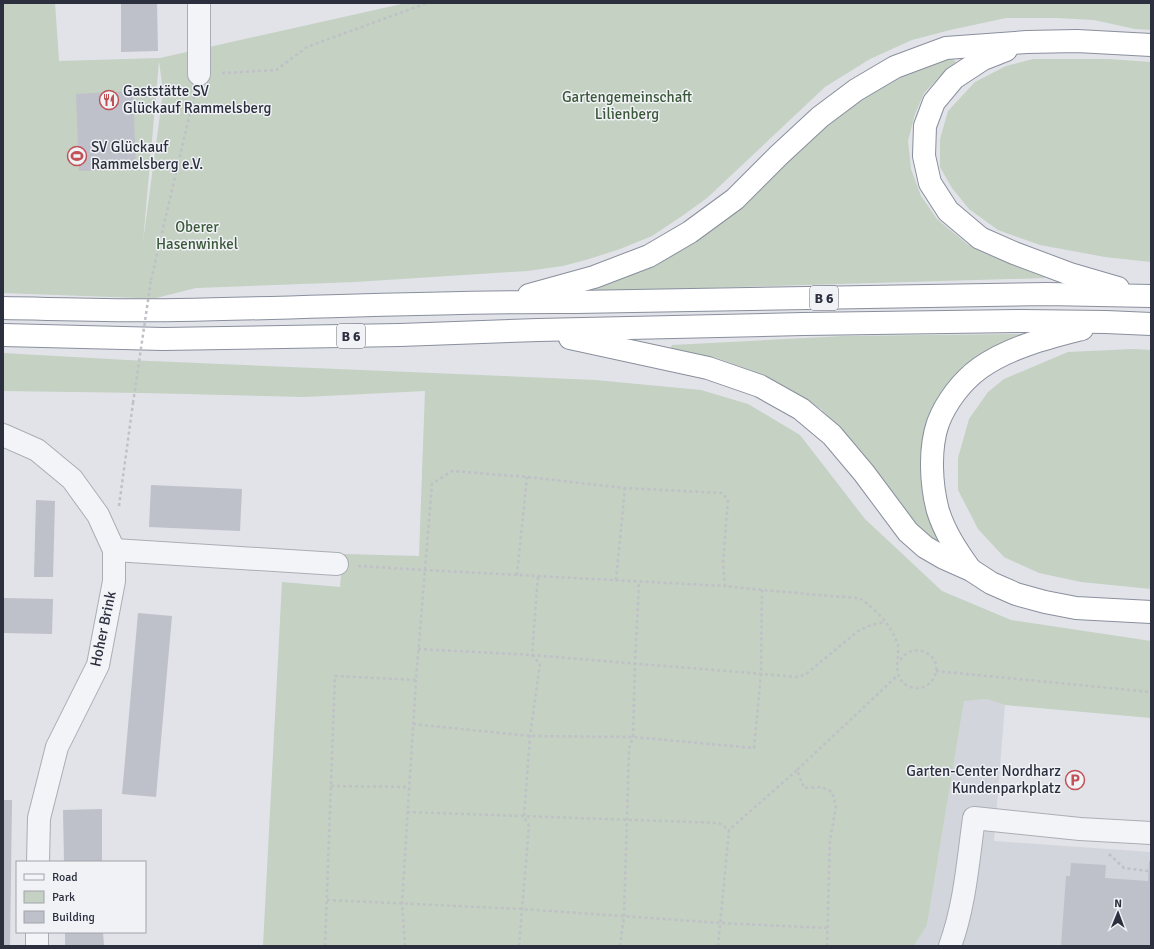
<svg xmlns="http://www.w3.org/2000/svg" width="1154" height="949" font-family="Signika,sans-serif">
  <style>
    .built { fill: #d3d5dd }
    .green { fill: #c4d1c3; fill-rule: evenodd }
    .building { fill: #bec1ca }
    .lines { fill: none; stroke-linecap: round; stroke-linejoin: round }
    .minor-casing { stroke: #aaadb5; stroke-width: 24 }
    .highway-casing { stroke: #898f9d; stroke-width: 24 }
    .path { stroke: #bfc1c7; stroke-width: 2.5; stroke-dasharray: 3 3; stroke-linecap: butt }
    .minor { stroke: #f3f4f7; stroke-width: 22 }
    .highway { stroke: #fff; stroke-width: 22 }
    .path-bridge { stroke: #bfc1c7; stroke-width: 2.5; stroke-dasharray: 3 3; stroke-linecap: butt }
    .labels { text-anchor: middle; stroke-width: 3; stroke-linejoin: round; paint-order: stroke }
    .shield { fill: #f0f2f6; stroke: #666a75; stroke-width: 1 }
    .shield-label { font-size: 14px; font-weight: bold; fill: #2b2f3e }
    .poi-label { font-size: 15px; fill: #2b2f3e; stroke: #f0f2f6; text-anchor: start }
    .park-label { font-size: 15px; fill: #3b5839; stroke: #f0f2f6 }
    .street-label { font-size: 15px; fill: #2b2f3e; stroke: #f0f2f6 }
  </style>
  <rect width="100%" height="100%" fill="#e1e3e8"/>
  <polygon class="built" points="986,699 1005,705 994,841 1151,852 1151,946 914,946 927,925 964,700"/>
  <g class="green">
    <path d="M3 3H55L59 61 160 58 406 3H1151V30L1135 29 1094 20 1057 18H1006L950 30 912 40 870 59 825 87 707 198 682 216 652 236 620 249 589 259 563 266 527 271 355 282 196 288 156 298H138L3 293ZM159 61 163 92 143 242Z"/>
    <polygon points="949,56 956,62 939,77 924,93 915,114 908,141 911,169 921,196 937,219 967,244 982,252 1046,278 566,292 599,285 634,274 672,254 829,118 889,79"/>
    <polygon points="1033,59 1108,59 1151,62 1151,262 1105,257 1040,245 998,230 969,209 952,188 940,167 940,139 948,111 975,82 1006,66"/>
    <polygon points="1020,334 987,350 963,366 948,387 934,409 948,548 925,536 849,439 821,409 786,387 763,375 717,358 670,349 672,345 844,336"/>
    <polygon points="1133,349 1151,350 1151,589 1081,582 1039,573 1004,557 978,529 958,490 958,458 969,419 988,392 1004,379 1068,352"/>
    <polygon points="3,353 127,360 595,380 701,390 748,404 800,435 865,519 942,591 1011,620 1151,641 1151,718 1005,705 986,699 964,701 927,925 914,946 263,946 282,582 340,587 343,554 419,556 425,391 304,397 144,393 3,391"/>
  </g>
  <g class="building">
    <polygon points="121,3 157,3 158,51 121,52"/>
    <polygon points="133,91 136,169 79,171 76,94"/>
    <polygon points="151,485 242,489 240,531 149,527"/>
    <polygon points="36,500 55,501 53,577 34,577"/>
    <polygon points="3,598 53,599 52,634 3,633"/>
    <polygon points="138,613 172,616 156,797 122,794"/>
    <polygon points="3,800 12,800 10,946 3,946"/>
    <polygon points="102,809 102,862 64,862 63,810"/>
    <polygon points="1149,861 1151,861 1151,946 1061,946 1066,876 1070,876 1071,863 1106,865 1105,878 1148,881"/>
    <polygon points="65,932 103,932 104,946 65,946"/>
  </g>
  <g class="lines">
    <g class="minor-casing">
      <g id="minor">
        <polyline points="199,74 199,3"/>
        <polyline points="3,435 37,450 72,479 98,515 114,550 114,581 98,665 57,747 39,818 38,862"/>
        <polyline points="114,550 337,564"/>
        <polyline points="37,946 37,932"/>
        <path d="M950 946C965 905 968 861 974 818L1080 829 1151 833"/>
      </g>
    </g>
    <g class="highway-casing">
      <g id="highway">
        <polyline points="1006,50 983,59 954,78 934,102 925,126 924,156 930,183 948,211 980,238 1014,253 1070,274 1118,288"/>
        <polyline points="529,295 594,277 649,256 690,232 735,199 779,155 820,117 856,90 895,67 946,48 1027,42 1077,41 1151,45"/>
        <path d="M3 308C62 309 120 311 179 310 311 308 443 301 576 302L1047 294 1151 296"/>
        <polyline points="3,335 163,339 400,335 538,330 803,324 1021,321 1106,322 1151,324"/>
        <polyline points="570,338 708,368 760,386 801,409 832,435 864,473 908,532 925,547 944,558 971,570 991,583 1016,594 1045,602 1076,608 1151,612"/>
        <path d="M970 569C957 551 945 533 938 511 931 485 929 449 938 423 946 402 962 381 980 368 1010 347 1047 338 1082 329"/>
      </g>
    </g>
    <g class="path">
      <polyline points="222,73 276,70 307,47 427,3"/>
      <polyline points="151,280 194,96"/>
      <polyline points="119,506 133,403"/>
      <polyline points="358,566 425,570 725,586"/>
      <polyline points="517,575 527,477"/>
      <polyline points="616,580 625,488"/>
      <polyline points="418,649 532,655 798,677 806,674 858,631 871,625 885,622"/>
      <polyline points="936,671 1151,692"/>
      <polyline points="413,724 530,736 633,737 754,748 761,674 762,590"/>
      <polyline points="331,786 409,787"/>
      <polyline points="407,812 719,823 729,830"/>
      <polyline points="1109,854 1124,868 1148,871"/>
      <polyline points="327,900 522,909 720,923 827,928"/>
      <path d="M325 946 335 676 416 680 432 484 452 471 527 477 625 488 722 493 728 500 723 563 725 586C760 590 796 593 831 596 837 597 857 597 861 599 865 601 883 618 886 622 890 628 897 639 898 646 899 657 895 670 900 679 908 691 926 691 933 679 947 657 913 637 899 662"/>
      <polyline points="405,946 402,903 416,680"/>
      <polyline points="519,946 529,826 524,817 530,736 540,664 532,655 538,576"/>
      <polyline points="620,946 624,916 629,749 633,737 635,664 639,582"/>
      <polyline points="718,946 729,830 797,770"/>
      <polyline points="827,946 830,841 836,806 832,792 821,787 804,788 797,770 898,675"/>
    </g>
    <use href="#minor" class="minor"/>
    <use href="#highway" class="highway"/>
    <polyline class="path-bridge" points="133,403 151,280"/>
  </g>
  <defs>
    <g id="restaurant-ring" transform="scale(1)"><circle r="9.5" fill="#f0f2f6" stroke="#c15155" stroke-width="1.5"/><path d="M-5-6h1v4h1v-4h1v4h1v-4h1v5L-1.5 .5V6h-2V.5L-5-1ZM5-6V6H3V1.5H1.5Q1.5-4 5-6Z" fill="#c15155"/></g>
    <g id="stadium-ring" transform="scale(1)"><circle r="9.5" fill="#f0f2f6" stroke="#c15155" stroke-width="1.5"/><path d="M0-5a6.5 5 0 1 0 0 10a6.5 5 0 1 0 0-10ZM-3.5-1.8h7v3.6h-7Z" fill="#c15155"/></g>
    <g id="parking-ring" transform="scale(1)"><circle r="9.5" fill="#f0f2f6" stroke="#c15155" stroke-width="1.5"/><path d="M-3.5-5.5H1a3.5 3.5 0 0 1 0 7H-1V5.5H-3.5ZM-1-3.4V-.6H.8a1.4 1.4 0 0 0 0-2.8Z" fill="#c15155"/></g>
  </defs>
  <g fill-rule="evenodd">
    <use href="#restaurant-ring" x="109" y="100"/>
    <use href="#stadium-ring" x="77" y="156"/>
    <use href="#parking-ring" x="1075" y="780"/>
  </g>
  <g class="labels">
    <g class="shield">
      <rect x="810" y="286" width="28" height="24" rx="3"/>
      <rect x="337" y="324" width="28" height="24" rx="3"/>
    </g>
    <g class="shield-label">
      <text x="824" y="303">B 6</text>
      <text x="351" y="341">B 6</text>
    </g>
    <g class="poi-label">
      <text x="123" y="96">Gaststätte SV<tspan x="123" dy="17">Glückauf Rammelsberg</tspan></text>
      <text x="91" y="152">SV Glückauf<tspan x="91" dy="17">Rammelsberg e.V.</tspan></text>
      <text x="1061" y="776" text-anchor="end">Garten-Center Nordharz<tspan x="1061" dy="17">Kundenparkplatz</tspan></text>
    </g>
    <g class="park-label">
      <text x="627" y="102">Gartengemeinschaft<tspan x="627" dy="17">Lilienberg</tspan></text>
      <text x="197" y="232">Oberer<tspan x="197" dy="17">Hasenwinkel</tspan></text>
    </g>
    <g class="street-label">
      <text transform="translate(103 629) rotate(-78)" y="5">Hoher Brink</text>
    </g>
  </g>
  <rect width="1154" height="949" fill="none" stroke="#2b2f3e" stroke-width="8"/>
  <rect x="16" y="861" width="130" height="72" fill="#f0f2f6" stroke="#a1a4ac"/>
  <rect x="24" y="874" width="20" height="6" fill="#f3f4f7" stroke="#a1a4ac"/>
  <text x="52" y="881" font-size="12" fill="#2b2f3e">Road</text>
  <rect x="24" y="891" width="20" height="12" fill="#c4d1c3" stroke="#a1a4ac"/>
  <text x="52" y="901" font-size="12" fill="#2b2f3e">Park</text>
  <rect x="24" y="911" width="20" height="12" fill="#bec1ca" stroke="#a1a4ac"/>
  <text x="52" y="921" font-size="12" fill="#2b2f3e">Building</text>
  <g transform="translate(1118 913) rotate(1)" stroke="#f0f2f6" stroke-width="3" paint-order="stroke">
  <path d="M0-3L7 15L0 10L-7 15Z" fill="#2b2f3e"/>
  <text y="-6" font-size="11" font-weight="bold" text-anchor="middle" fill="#2b2f3e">N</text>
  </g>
</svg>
